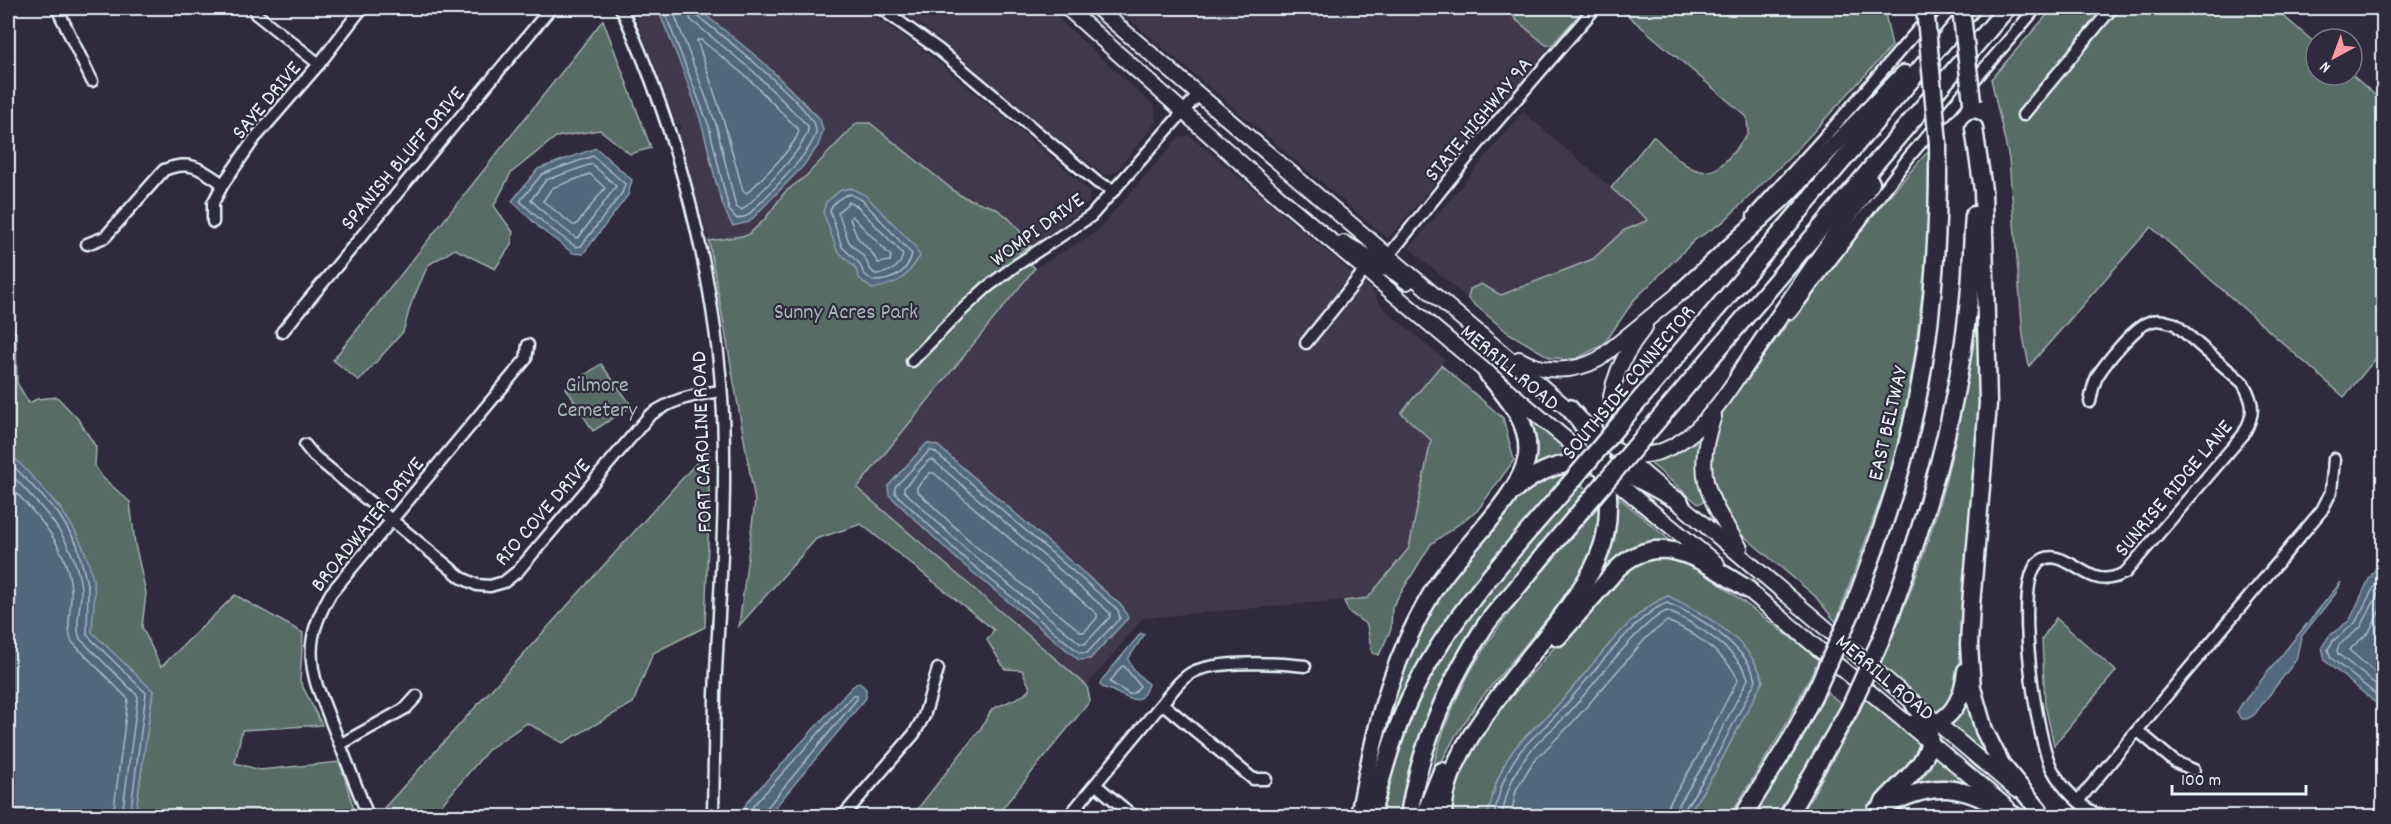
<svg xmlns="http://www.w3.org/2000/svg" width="2391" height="824" font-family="Dekko,sans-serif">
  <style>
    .built { fill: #41384d }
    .green { fill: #586c66; stroke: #a0aeaf; stroke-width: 1.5 }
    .water { fill: #51677c; stroke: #8d9eae; stroke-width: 1.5 }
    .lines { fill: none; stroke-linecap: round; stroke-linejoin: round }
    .shore { stroke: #acbac6; stroke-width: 1.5 }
    .minor-casing { stroke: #e8f1f8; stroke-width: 15 }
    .major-casing { stroke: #e8f1f8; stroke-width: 18 }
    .highway-casing { stroke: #e8f1f8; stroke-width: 21 }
    .minor { stroke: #2f2a3d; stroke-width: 10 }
    .major { stroke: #2f2a3d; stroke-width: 14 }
    .highway { stroke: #2f2a3d; stroke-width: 16 }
    .highway-bridge-casing { stroke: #e8f1f8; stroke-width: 21; stroke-linecap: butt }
    .highway-bridge { stroke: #2f2a3d; stroke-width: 16 }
    .labels { text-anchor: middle; stroke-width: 4.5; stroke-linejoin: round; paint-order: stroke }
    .street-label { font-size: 22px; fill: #e8f1f8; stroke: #2f2a3d }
    .park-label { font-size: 22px; fill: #a7b5b6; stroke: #2f2a3d }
  </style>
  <rect width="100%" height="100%" fill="#2f2a3d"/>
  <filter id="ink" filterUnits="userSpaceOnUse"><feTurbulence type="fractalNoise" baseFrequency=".0167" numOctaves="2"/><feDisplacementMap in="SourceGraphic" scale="12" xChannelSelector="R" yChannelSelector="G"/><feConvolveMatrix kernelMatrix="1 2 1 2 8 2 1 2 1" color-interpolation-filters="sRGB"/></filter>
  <g filter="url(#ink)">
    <g class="built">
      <polygon points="632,8 657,8 677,57 703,128 724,213 749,222 761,211 818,146 820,119 762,61 697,8 862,8 920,47 1060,164 1090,192 1089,202 1078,213 1031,246 1015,224 991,206 972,202 958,194 870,123 857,123 806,176 785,192 765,219 748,235 709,241 678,131 681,129 680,124 677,125"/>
      <polygon points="895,8 1047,8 1155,107 1156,122 1116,172 1106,176 1045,129 931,32"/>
      <polygon points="1116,8 1508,8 1515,19 1546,45 1552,45 1388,239"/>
      <polygon points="1523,112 1649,220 1623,231 1593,259 1501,296 1470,289 1468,299 1409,248"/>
      <polygon points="1190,135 1372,290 1384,309 1445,360 1401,413 1431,440 1409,548 1368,598 1143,618 1087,686 856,488 1035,268 1096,232 1179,137"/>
    </g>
    <g class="green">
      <polygon points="1508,8 1521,8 1525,12 1549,8 1585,8 1552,45 1546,45 1515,19"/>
      <path d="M1619 8H1884L1892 46 1793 154 1723 222 1696 239 1634 300 1604 344 1576 359 1551 358 1507 332 1468 299 1470 289 1481 284 1501 295 1593 259 1623 231 1648 220 1611 188 1653 136C1669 150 1697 185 1720 166 1730 158 1739 144 1748 134L1747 117Z"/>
      <polygon points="2053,8 2274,8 2316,44 2316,75 2352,75 2383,102 2383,350 2344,397 2151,227 2029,366 2023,336 2009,159 1991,79"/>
      <polygon points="603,20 651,148 630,154 600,130 556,137 511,173 494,206 513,232 511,245 495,269 455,249 428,265 411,304 403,332 359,381 333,360"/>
      <path d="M857 123H870L958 194C969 200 979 202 990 206 1008 213 1020 231 1031 246L1019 253 1035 268 857 488 1087 686 1090 701 996 816H912L981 728 992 709 1024 695 1030 688 1022 670 1005 669 987 640 994 630 861 524 816 539 739 626 755 501 709 241 748 235 765 219 785 192 806 176Z"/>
      <polygon points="1929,150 1927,255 1914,360 1902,426 1892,468 1836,622 1815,596 1740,533 1730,522 1711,489 1708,462 1719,415 1847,245"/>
      <path d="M1980 272 1984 322 1974 540 1958 695 1938 716 1879 667C1921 575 1952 477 1967 376 1973 342 1975 307 1980 272Z"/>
      <polygon points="8,323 16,333 17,383 29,403 37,399 57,397 78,419 96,447 95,466 102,477 130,502 135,544 146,593 142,627 161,667 235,595 303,633 300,681 322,725 242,730 235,763 260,770 340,762 356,816 135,816 153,691 91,632 94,587 62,510 8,451"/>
      <polygon points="601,364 632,406 593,431 566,388"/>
      <polygon points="1441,365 1503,418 1514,460 1477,511 1431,544 1392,607 1391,629 1379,655 1372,653 1367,625 1349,612 1344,601 1368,598 1409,548 1431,440 1401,413"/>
      <polygon points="1528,418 1530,419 1572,454 1532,468"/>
      <polygon points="1700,439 1700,482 1705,501 1698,504 1648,461 1675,454"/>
      <polygon points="709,449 709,515 705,627 653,653 633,703 563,743 527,723 489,749 432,816 393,816 384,808"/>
      <path d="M1570 468C1520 531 1460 589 1421 659 1404 690 1391 723 1379 756L1396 681 1436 598 1521 492Z"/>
      <path d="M1580 483 1588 491 1484 618 1404 816H1380C1393 756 1414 699 1447 647 1483 587 1535 536 1580 483Z"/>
      <polygon points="1617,496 1673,543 1605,574 1603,569 1614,535"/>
      <path d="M1605 498 1597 551 1569 592 1479 701 1456 735 1432 780H1430C1455 658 1529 590 1605 498Z"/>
      <path d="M1659 555 1686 562 1701 570 1819 659 1784 728 1730 816H1687L1715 772 1763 681C1750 638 1704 615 1668 596 1629 611 1587 674 1557 706 1544 720 1527 733 1515 748 1499 769 1493 791 1488 816H1447L1459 769 1488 724 1587 609 1631 563Z"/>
      <polygon points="2056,618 2116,671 2054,745 2045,705 2042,639"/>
      <polygon points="1827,692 1843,705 1782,816 1754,816 1801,740"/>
      <polygon points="1867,695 1924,742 1914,767 1864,816 1801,816 1857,717"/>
      <polygon points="1968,695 1995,762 1945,723"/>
      <polygon points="1936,754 1974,786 1914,788 1930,768"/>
    </g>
    <g class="water">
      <path d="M657 8H697L762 61 820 119 823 131 818 146 803 166 749 222 733 226C718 204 711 157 703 129 691 88 674 47 657 8Z"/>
      <polygon points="596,148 632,180 628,195 583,254 573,253 542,230 512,201 538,169"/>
      <path d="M851 188 865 195 914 245 920 256C905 280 900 283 872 289L859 278 855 267 837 250 823 212 826 202 841 190Z"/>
      <polygon points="927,443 938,446 1123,607 1128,618 1090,659 1079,660 959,561 889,495 888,486"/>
      <path d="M8 451C47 493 85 526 94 586 96 600 92 617 92 632L153 691 135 816H8Z"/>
      <polygon points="2383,557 2383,709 2325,661 2322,647 2329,636 2350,620 2369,579"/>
      <polygon points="2341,582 2336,593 2301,637 2296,660 2254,715 2247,719 2241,719 2237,712 2241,705"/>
      <path d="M1668 596C1704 613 1751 640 1763 681L1715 772 1687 816H1488C1493 791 1499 769 1515 748 1527 733 1544 720 1557 706 1587 674 1629 611 1668 596Z"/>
      <path d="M1141 633 1144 635 1128 659 1133 669 1148 684C1141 708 1128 699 1113 691 1108 689 1104 689 1100 685L1101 681Z"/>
      <polygon points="859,682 866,689 866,698 768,816 744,816 743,810 747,802 851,688"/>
    </g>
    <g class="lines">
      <g class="shore">
        <path d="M663 8 709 126 729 210 737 219 747 216C762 201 814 151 816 132 818 110 716 31 696 15L694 8"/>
        <path d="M672 8 716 124 736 207 742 210C756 198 811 143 808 126L754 72 691 20 686 8"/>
        <path d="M697 40H701L748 78 799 130C796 147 760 180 747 193L743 191 724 122Z"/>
        <polygon points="593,156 625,184 622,193 581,246 576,247 546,225 520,201 542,174"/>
        <polygon points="592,164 616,186 579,237 576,238 551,219 531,200 546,180"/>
        <polygon points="590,174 605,188 576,225 573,225 543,201 552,188"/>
        <path d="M850 194 862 200 912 254C907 273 892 281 873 281L864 274 859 263 842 247 830 211C832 203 841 196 850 194Z"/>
        <path d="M849 202 857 206 903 254C901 268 889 273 875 274L870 269 865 258 849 242 838 212Z"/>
        <polygon points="852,216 891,256 890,261 878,263 872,253 857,237 850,219"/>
        <polygon points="930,450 935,452 1118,610 1120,618 1087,653 1080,653 963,557 895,493 895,487"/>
        <polyline points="8,460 58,513 77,544 88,588 87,635 146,693 130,816"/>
        <polygon points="929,460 933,460 1110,613 1110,617 1085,644 1081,644 968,551 904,491 904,488"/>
        <path d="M8 471C40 505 75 538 81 588 82 605 74 624 80 639L138 696 122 816"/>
        <polygon points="930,473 934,473 1097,614 1097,618 1084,632 1081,632 974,545 917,491 917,487"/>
        <path d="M8 484C36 514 69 546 71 591 72 608 65 626 72 642L128 699 113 816"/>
        <polyline points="2384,568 2355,623 2334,640 2328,649 2331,658 2384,701"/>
        <polyline points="2384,582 2361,627 2339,645 2337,650 2338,654 2384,691"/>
        <polyline points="2384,602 2369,632 2349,650 2384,680"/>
        <polygon points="1124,666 1140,686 1134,693 1129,694 1110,682 1121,667"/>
        <polyline points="749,816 753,806 853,695 857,695 857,699 765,810 764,816"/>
        <path d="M1494 816C1499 791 1504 774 1519 753 1531 737 1548 725 1561 710 1586 683 1636 613 1667 603 1698 615 1747 647 1756 680L1710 769 1683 812V816"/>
        <path d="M1502 816C1506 794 1512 775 1526 757 1536 742 1552 730 1565 717 1587 694 1641 620 1667 611 1692 621 1741 652 1748 679L1703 765 1677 808 1675 816"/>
        <path d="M1511 816 1516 790 1533 762 1573 722 1647 637 1667 621C1691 630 1727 656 1738 679L1695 761 1669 804 1666 816"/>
      </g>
      <g class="minor-casing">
        <g id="minor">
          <polyline points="57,8 92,81"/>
          <path d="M621 8C678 131 716 278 723 414 727 508 719 601 715 694 714 735 714 776 713 816"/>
          <polyline points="880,8 938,49 1098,183 1115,190"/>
          <polyline points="256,14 319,64"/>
          <polyline points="2023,115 2112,8"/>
          <polyline points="1753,216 1837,123 1937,8"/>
          <polyline points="213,222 213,203 223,184 255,138 319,64 362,8"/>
          <path d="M87 244 105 237 164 170C190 159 201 169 223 184"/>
          <polyline points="1389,255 1488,132 1595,8"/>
          <polyline points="1791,313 1909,157 2036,8"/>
          <polyline points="282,332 551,8"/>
          <polyline points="1306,343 1365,270"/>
          <polyline points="912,361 959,313 986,288 1015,266 1091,216 1199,94"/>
          <path d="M2090 402C2092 393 2093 383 2098 375 2107 361 2133 329 2147 323 2157 318 2165 321 2175 324L2243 383C2255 404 2255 414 2243 435L2125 573C2116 577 2108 580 2099 578 2080 575 2056 544 2037 564 2014 589 2036 739 2052 769 2062 788 2081 807 2100 816"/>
          <path d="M305 445 314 456 462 578 477 585 490 586 504 582 518 571 649 416C672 399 693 395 721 391"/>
          <polyline points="1163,704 1253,779 1266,779"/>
          <polyline points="2138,731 2175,762 2194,770"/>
          <polyline points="341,744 406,708 417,696"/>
          <polyline points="1096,785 1133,816"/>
          <polyline points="2078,801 2322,510 2331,492 2334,459"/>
          <path d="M368 816 317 686C306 650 312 625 331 593L526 359 528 345"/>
          <polyline points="843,816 914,734 924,716 938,669"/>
          <path d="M1069 816 1178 684C1182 680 1187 675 1193 672 1217 660 1278 663 1305 666"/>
        </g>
      </g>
      <g class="major-casing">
        <g id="major">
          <polyline points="1067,8 1279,197 1644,505 1717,564"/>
          <polyline points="1097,8 2016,790"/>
          <polyline points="1344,243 1369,257 1389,255"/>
          <path d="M1365 270C1384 264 1393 270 1407 282"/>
          <path d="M1519 359C1544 374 1575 372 1599 359L1681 292"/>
          <path d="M1714 416C1692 476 1709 498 1740 548"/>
          <path d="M1612 439C1603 397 1619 359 1645 327"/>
          <path d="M1622 455C1678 463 1712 416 1739 375"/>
          <polyline points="1741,584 2007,807"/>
        </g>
      </g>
      <g class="highway-casing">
        <g id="highway">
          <polyline points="1974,128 1983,190 1988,404 1971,605 1969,645 1972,688 1984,730 2001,764 2039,810"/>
          <polyline points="1681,292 1784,197 1904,74"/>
          <polyline points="1739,375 1871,183"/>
          <polyline points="1626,416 1972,8"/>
          <polyline points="1647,433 2007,8"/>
          <path d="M1515 490C1574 439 1623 470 1680 502"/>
          <path d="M1852 611C1875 550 1898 488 1912 424 1933 332 1939 237 1938 143"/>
          <path d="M1558 637 1617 569C1662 526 1707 565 1749 590"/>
          <path d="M1882 637C1925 524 1960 409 1970 288 1972 264 1972 239 1974 215"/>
          <path d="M1910 724C1918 724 1927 725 1935 723 1956 716 1964 691 1966 671"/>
          <path d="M1883 803C1901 781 1940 758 1927 724 1924 718 1918 711 1914 704"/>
          <path d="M1876 811C1934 779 1960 783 2015 816"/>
          <path d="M1359 816C1375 732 1387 669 1432 593 1455 553 1521 498 1527 456 1531 422 1506 397 1487 373"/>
          <path d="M1371 816C1382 777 1392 737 1409 700 1448 617 1513 550 1572 481"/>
          <path d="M1409 816C1419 750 1447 685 1483 629 1492 615 1504 603 1515 590 1540 559 1566 528 1592 498"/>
          <polyline points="1424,816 1442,771"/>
          <path d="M1443 816C1444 786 1455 762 1471 736 1498 693 1533 654 1564 613 1577 594 1591 576 1599 555 1606 539 1608 523 1608 506 1610 468 1594 435 1569 408"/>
          <polyline points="1743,816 1793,736 1819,684"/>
          <polyline points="1788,816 1849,710"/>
        </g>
      </g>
      <use href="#minor" class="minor"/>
      <use href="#major" class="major"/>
      <use href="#highway" class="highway"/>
      <g class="highway-bridge-casing">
        <g id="highway-bridge">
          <polyline points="1925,8 1938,143"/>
          <polyline points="1961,8 1972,102"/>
          <polyline points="1572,481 1626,416"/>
          <polyline points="1592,498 1647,433"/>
          <polyline points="1819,684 1852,611"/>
          <polyline points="1849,710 1882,637"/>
        </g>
      </g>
      <use href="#highway-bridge" class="highway-bridge"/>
    </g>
  </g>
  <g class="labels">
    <g class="street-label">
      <text transform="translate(265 99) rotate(-50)" y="8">SAYE DRIVE</text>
      <text transform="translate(1477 118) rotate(-50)" y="8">STATE HIGHWAY 9A</text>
      <text transform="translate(401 157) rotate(-50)" y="8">SPANISH BLUFF DRIVE</text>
      <text transform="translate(1036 228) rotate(-36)" y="8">WOMPI DRIVE</text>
      <text transform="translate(1511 366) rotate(40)" y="8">MERRILL ROAD</text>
      <text transform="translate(1627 381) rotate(-50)" y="8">SOUTHSIDE CONNECTOR</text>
      <text transform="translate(1886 423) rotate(-77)" y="8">EAST BELTWAY</text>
      <text transform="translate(700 442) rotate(-92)" y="8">FORT CAROLINE ROAD</text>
      <text transform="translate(2172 487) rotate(-50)" y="8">SUNRISE RIDGE LANE</text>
      <text transform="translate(541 511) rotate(-49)" y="8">RIO COVE DRIVE</text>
      <text transform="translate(366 523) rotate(-51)" y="8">BROADWATER DRIVE</text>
      <text transform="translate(1886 676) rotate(40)" y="8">MERRILL ROAD</text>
    </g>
    <g class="park-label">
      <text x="846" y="318">Sunny Acres Park</text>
      <text x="597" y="391">Gilmore<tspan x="597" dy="25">Cemetery</tspan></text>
    </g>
  </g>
  <rect width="2391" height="824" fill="none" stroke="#2f2a3d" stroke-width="30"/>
  <rect x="15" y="15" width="2361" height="794" fill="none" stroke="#e8f1f8" stroke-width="2" filter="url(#ink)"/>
  <g transform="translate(2334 57) rotate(221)"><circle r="28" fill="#2f2a3d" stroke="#797a88" stroke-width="1.5"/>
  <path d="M0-4.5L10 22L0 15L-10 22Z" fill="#ff9aa2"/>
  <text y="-9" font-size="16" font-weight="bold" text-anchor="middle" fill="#e8f1f8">N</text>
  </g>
  <path d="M2172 785v9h134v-9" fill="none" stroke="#e8f1f8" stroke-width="3"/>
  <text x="2181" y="785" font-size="18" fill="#e8f1f8" stroke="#2f2a3d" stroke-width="4.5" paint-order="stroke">100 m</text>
</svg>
